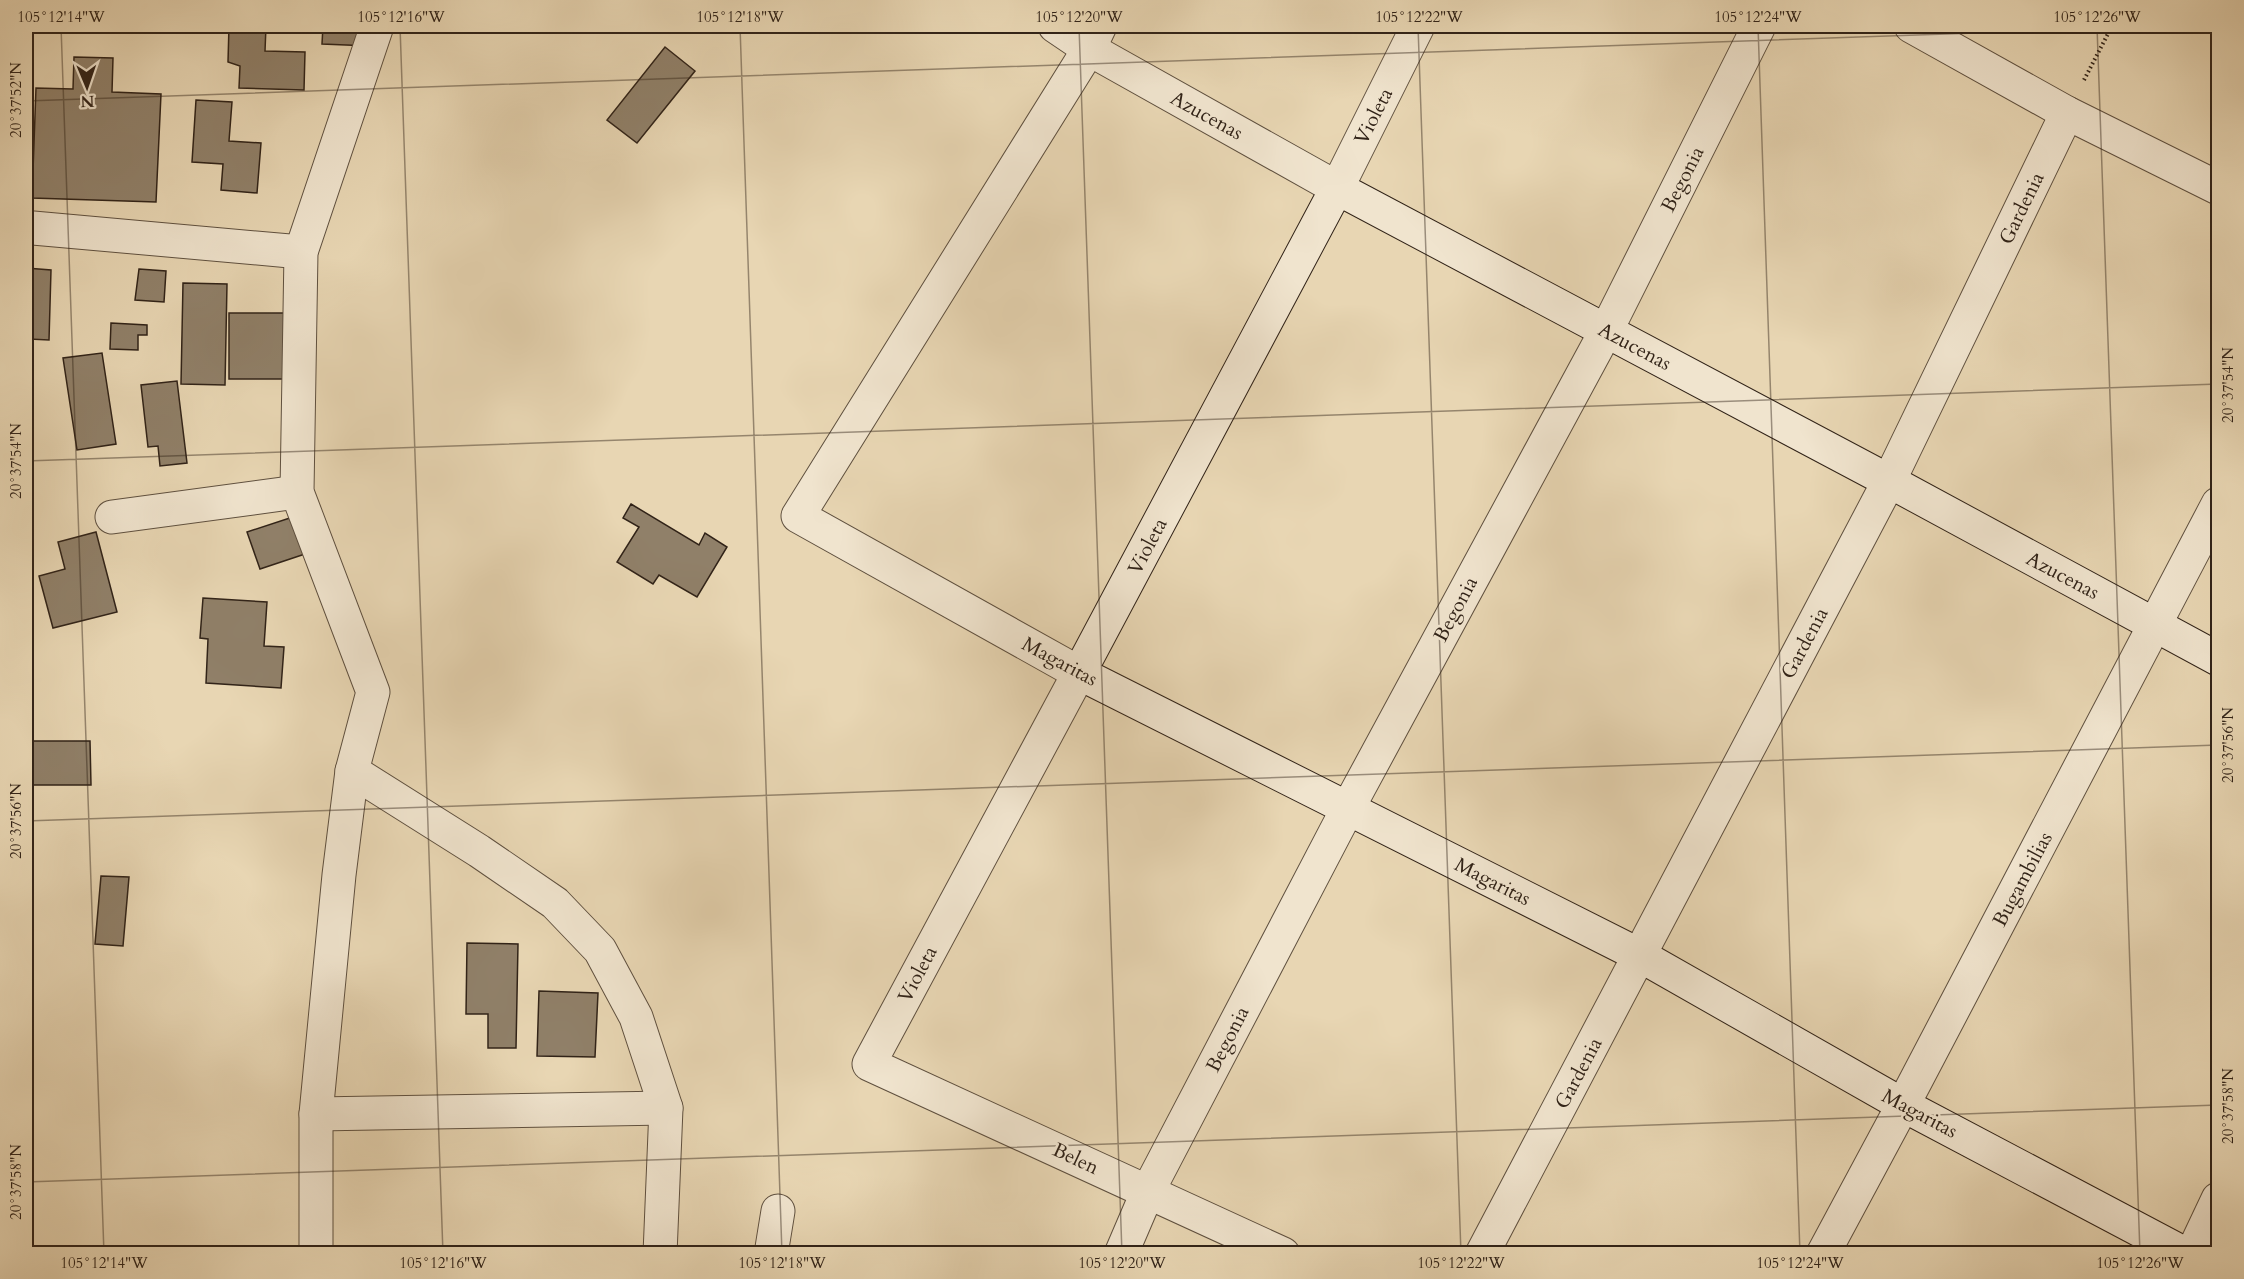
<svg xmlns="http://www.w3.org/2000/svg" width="2244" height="1279" font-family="Cardo,serif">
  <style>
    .building { fill: #908069; stroke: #312318; stroke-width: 1.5 }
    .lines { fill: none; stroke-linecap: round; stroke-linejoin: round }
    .street-casing { stroke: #5f503f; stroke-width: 35 }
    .secondary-casing { stroke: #312318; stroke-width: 35 }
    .path { stroke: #312318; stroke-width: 4; stroke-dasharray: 1.5 3; stroke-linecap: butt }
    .street { stroke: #f0e4ce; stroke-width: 33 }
    .secondary { stroke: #f0e4ce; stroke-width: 33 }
    .ticks { fill: none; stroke: #312318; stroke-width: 1.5; stroke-opacity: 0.45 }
    .labels { text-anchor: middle; stroke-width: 5; stroke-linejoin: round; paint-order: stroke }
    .street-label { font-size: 20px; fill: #312318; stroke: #f0e4ce }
    .neatline { fill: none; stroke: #312318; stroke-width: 2 }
    .ticks-label { font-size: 15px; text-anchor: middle; fill: #312318 }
  </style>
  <rect width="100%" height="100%" fill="#e8d6b3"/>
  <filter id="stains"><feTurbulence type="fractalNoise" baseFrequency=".00333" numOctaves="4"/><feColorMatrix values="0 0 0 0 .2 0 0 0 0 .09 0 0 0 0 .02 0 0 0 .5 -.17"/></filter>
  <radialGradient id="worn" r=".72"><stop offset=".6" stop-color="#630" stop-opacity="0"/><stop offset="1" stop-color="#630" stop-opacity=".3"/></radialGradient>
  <g class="building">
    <polygon points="229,26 266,26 265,51 305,52 304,90 239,88 240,66 228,62"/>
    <polygon points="323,26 370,26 370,46 322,44"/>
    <polygon points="665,47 695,71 637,143 607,120"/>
    <polygon points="74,57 113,58 112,92 161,94 156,202 32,198 36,88 73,89"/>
    <polygon points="196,100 232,102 229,141 261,143 257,193 221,190 223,164 192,162"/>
    <polygon points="26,268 51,270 49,340 29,339 27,394"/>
    <polygon points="139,269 166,271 164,302 135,300"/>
    <polygon points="183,283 227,284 225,385 181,384"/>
    <polygon points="229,313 296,313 286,379 229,379"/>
    <polygon points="111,323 147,325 147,335 138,335 138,350 110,349"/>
    <polygon points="102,353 116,444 77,450 63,358"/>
    <polygon points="177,381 187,463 160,466 158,446 148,447 141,385"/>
    <polygon points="631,504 699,545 705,533 727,547 697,597 659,575 653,584 617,562 639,527 623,518"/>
    <polygon points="302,514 314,551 260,569 247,532"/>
    <polygon points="96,532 117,612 53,628 39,576 65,569 58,542"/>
    <polygon points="203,598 267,602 264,646 284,647 281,688 206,683 208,639 200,638"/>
    <polygon points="31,741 90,741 91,785 31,785"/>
    <polygon points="101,876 129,877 123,946 95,944"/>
    <polygon points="467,943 518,944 516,1048 488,1048 488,1014 466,1014"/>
    <polygon points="539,991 598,993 595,1057 537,1056"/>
  </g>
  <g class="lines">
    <g class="street-casing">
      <g id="street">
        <polyline points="1055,26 1089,49 1337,188 1418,26"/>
        <polyline points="1100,26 1089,49 798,516 1079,673 869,1064 1283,1254"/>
        <polyline points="1911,26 2067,113 2218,188"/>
        <polyline points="33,228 301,252"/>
        <polyline points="112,517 297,492"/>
        <polyline points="352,771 479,851 555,903 600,950 636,1017 666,1108 660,1254"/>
        <polyline points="316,1114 666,1108"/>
        <polyline points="316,1254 316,1114 339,875 352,771 373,692 297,492 301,252 377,26"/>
        <polyline points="771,1254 778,1211"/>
        <polyline points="1121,1254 1148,1191 1348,808 1606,331 1759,26"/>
        <polyline points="1482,1254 1889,481 2067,113"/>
        <polyline points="1823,1254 1903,1105 2218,504"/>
        <polyline points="2192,1254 2218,1199"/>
      </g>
    </g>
    <g class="secondary-casing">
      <polyline id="secondary" points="2185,1254 1903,1105 1641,956 1079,673 1337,188 1889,481 2218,659"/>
    </g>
    <polyline class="path" points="2084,80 2112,26"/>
    <use href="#street" class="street"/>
    <use href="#secondary" class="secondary"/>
  </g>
  <path class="ticks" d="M61 26 104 1254M400 26 443 1254M740 26 782 1254M1079 26 1122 1254M1418 26 1461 1254M1758 26 1800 1254M2097 26 2140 1254M26 101 2174 26M26 461 2218 384M26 821 2218 745M26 1182 2218 1105"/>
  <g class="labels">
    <g class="street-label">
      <text transform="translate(1207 115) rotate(29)" y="7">Azucenas</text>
      <text transform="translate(1373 116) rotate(-63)" y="7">Violeta</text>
      <text transform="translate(1682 179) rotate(-63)" y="7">Begonia</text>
      <text transform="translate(2021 208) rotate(-64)" y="7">Gardenia</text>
      <text transform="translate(1635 346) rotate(28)" y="7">Azucenas</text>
      <text transform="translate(1147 546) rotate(-62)" y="7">Violeta</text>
      <text transform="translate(2063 575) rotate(28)" y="7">Azucenas</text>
      <text transform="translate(1455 609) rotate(-62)" y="7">Begonia</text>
      <text transform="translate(1804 643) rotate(-62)" y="7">Gardenia</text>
      <text transform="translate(1060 661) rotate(28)" y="7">Magaritas</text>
      <text transform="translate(2022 879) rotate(-62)" y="7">Bugambilias</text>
      <text transform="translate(1493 881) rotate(27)" y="7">Magaritas</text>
      <text transform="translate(917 974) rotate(-62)" y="7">Violeta</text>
      <text transform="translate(1227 1039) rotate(-63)" y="7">Begonia</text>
      <text transform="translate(1578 1073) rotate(-62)" y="7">Gardenia</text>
      <text transform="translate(1920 1113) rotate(28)" y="7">Magaritas</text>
      <text transform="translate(1076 1158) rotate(25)" y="7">Belen</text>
    </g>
  </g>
  <rect width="2244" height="1279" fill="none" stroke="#e8d6b3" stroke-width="66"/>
  <g transform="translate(87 87) rotate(178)" stroke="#f0e4ce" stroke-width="4.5" paint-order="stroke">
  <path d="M0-4.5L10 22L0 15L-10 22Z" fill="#312318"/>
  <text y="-9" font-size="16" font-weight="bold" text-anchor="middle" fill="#312318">N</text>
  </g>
  <rect x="33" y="33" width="2178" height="1213" class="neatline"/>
  <g class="ticks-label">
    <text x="61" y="22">105°12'14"W</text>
    <text x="401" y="22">105°12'16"W</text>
    <text x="740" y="22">105°12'18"W</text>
    <text x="1079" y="22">105°12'20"W</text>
    <text x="1419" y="22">105°12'22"W</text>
    <text x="1758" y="22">105°12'24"W</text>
    <text x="2097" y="22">105°12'26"W</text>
    <text transform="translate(16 100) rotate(-90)" y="5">20°37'52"N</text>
    <text transform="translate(2228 385) rotate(-90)" y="5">20°37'54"N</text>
    <text transform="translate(16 461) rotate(-90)" y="5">20°37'54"N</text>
    <text transform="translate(2228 745) rotate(-90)" y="5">20°37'56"N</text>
    <text transform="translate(16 821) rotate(-90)" y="5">20°37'56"N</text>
    <text transform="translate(2228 1106) rotate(-90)" y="5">20°37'58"N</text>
    <text transform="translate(16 1182) rotate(-90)" y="5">20°37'58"N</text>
    <text x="104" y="1268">105°12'14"W</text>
    <text x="443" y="1268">105°12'16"W</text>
    <text x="782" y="1268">105°12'18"W</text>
    <text x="1122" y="1268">105°12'20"W</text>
    <text x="1461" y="1268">105°12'22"W</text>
    <text x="1800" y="1268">105°12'24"W</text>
    <text x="2140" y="1268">105°12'26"W</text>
  </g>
  <rect width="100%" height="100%" filter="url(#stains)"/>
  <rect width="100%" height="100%" fill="url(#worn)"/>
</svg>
